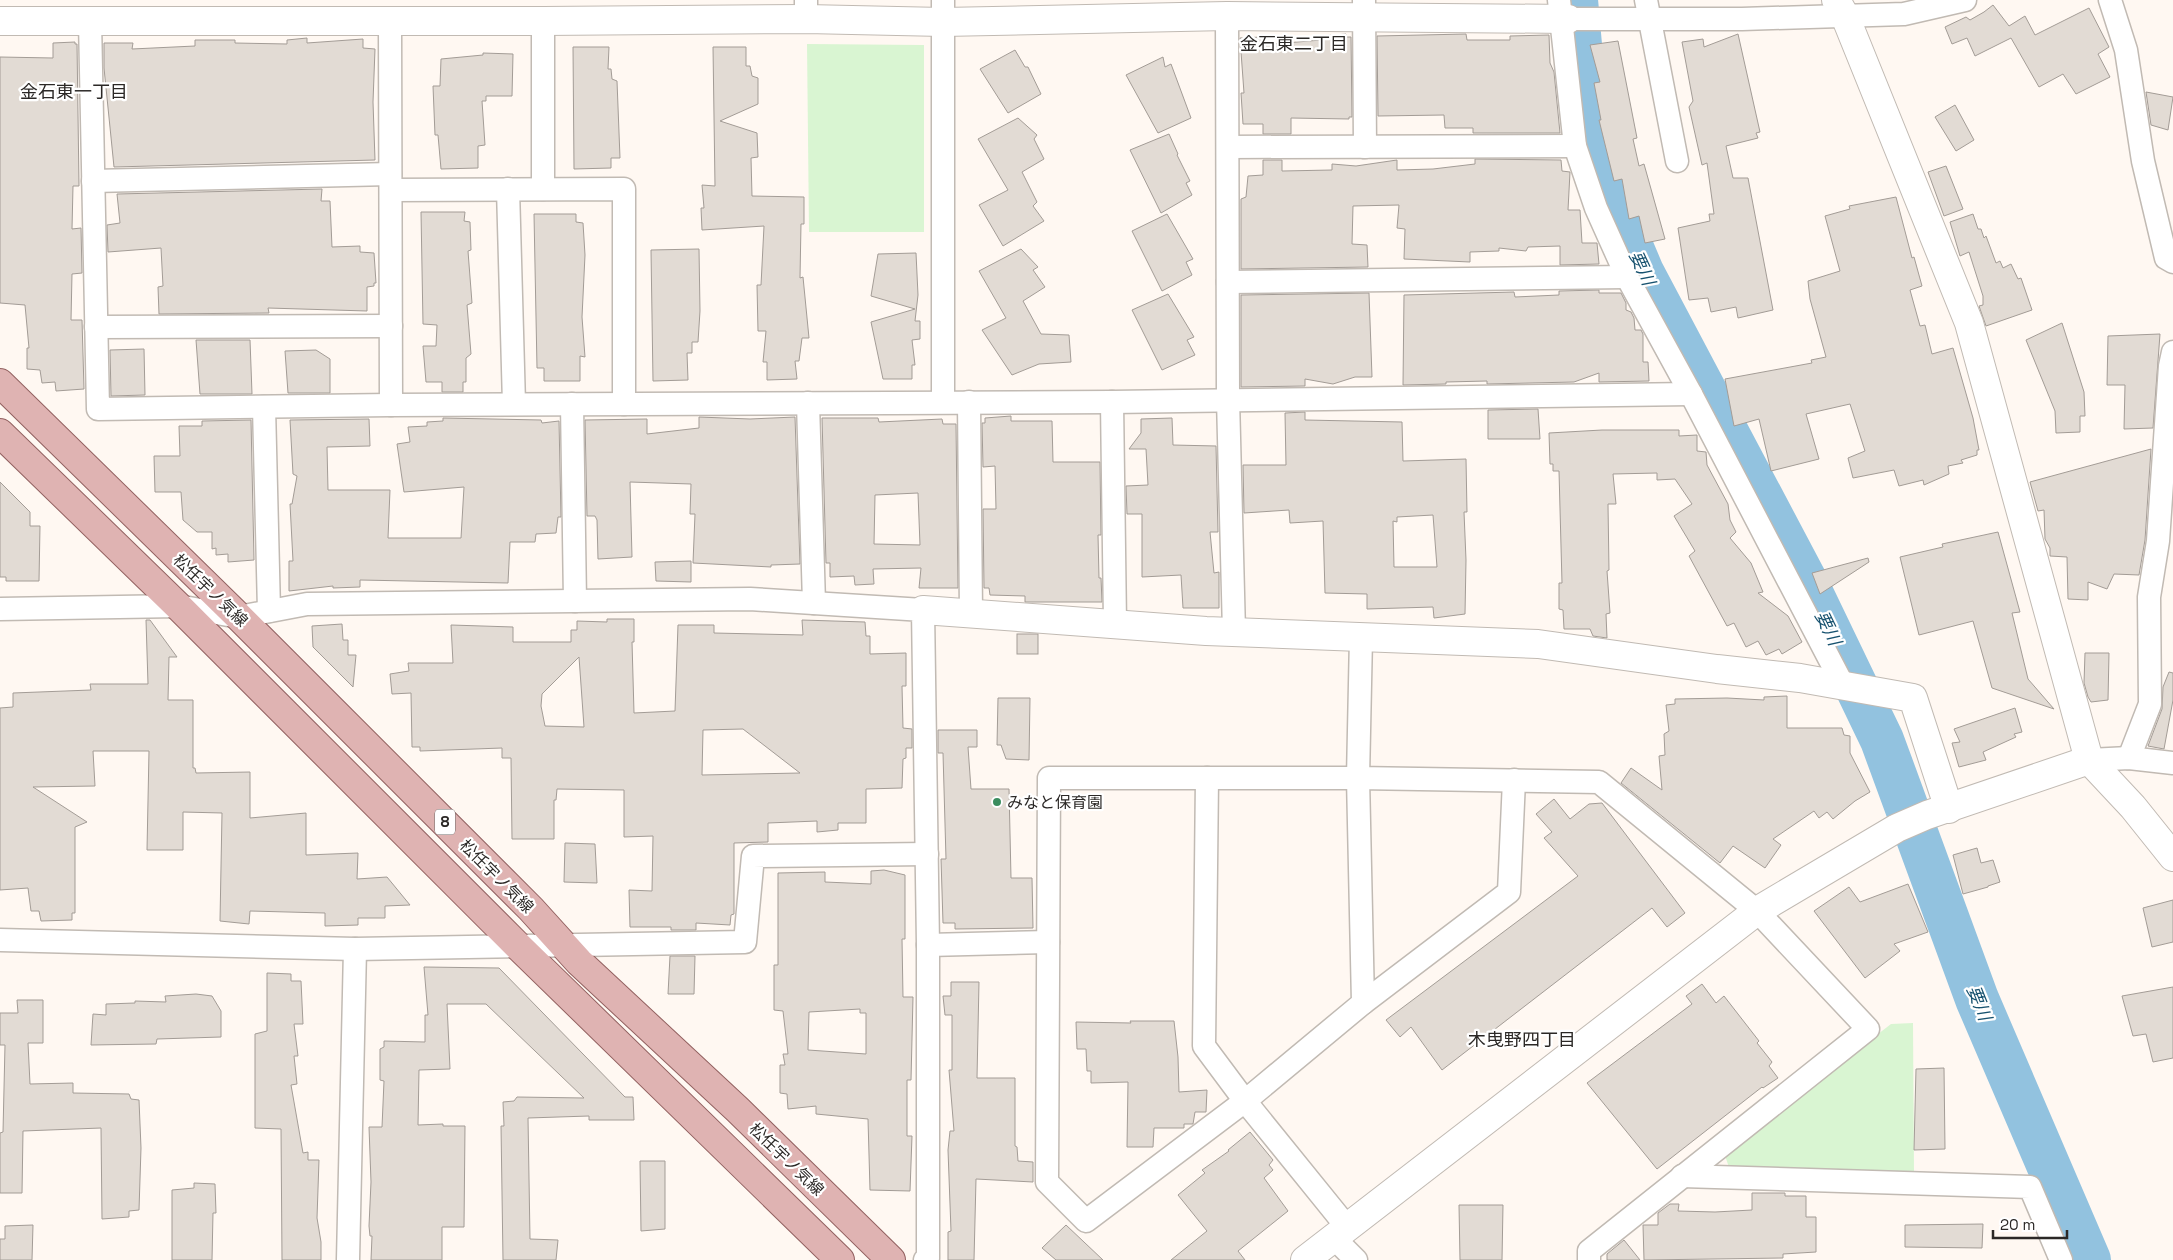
<svg xmlns="http://www.w3.org/2000/svg" width="2173" height="1260" font-family="'Space Grotesk','Noto Sans JP',sans-serif">
  <style>
    .park { fill: #d9f5d2 }
    .lines { fill: none; stroke-linecap: round; stroke-linejoin: round }
    .river { stroke: #92c2df; stroke-width: 44 }
    .building { fill: #e2dbd4; stroke: #a39c96; fill-rule: evenodd }
    .minor-casing { stroke: #c1bab3; stroke-width: 25 }
    .tertiary-casing { stroke: #c1bab3; stroke-width: 30 }
    .primary-casing { stroke: #926160; stroke-width: 30 }
    .minor { stroke: #fff; stroke-width: 22 }
    .tertiary { stroke: #fff; stroke-width: 28 }
    .primary { stroke: #dfb3b2; stroke-width: 28 }
    .poi-dot { fill: #3b8d5f; stroke: #fff; stroke-width: 2 }
    .labels { text-anchor: middle; stroke-width: 4.5; stroke-linejoin: round; paint-order: stroke }
    .shield { fill: #fff; stroke: #6b6867; stroke-width: 1 }
    .shield-label { font-size: 15px; font-weight: bold; fill: #2b2826 }
    .street-label { font-size: 16px; fill: #2b2826; stroke: #fff }
    .poi-label { font-size: 16px; fill: #2b2826; stroke: #fff; text-anchor: start }
    .neighbourhood-label { font-size: 18px; fill: #2b2826; stroke: #fff }
    .water-label { font-size: 18px; font-style: italic; fill: #17526f; stroke: #fff }
  </style>
  <rect width="100%" height="100%" fill="#fff8f2"/>
  <g class="park">
    <polygon points="807,44 924,45 924,232 809,232"/>
    <polygon points="1913,1023 1914,1173 1730,1170 1724,1153 1891,1024"/>
  </g>
  <g class="lines">
    <polyline class="river" points="1576,0 1588,135 1596,163 1642,272 1804,578 1882,740 1977,999 2089,1260"/>
  </g>
  <g class="building">
    <polygon points="1993,5 2009,26 2025,16 2035,35 2089,8 2109,47 2098,54 2110,77 2076,94 2063,74 2039,87 2011,38 1975,56 1967,38 1952,44 1945,27 1966,17 1970,20 1984,12"/>
    <polygon points="1346,34 1346,37 1351,37 1352,117 1349,117 1349,119 1291,118 1291,134 1263,134 1263,124 1243,124 1241,93 1244,93 1240,38 1262,37 1262,45 1321,40 1321,36"/>
    <polygon points="1466,34 1467,40 1510,40 1510,36 1549,35 1550,63 1554,72 1560,133 1473,133 1473,128 1445,128 1444,115 1378,116 1377,36"/>
    <polygon points="1738,34 1760,132 1756,133 1758,138 1726,146 1733,178 1748,178 1773,310 1738,318 1736,307 1711,312 1708,298 1689,300 1678,228 1710,221 1709,214 1714,214 1707,163 1702,165 1689,107 1693,101 1682,42 1703,39 1704,47"/>
    <polygon points="307,38 307,43 363,39 363,48 375,49 373,102 375,160 114,167 104,68 104,43 133,43 132,49 195,46 195,40 235,40 235,43 287,44 287,40"/>
    <polygon points="1618,41 1637,138 1633,139 1639,166 1644,164 1665,239 1645,243 1639,216 1629,219 1622,179 1614,181 1599,120 1601,120 1594,83 1600,82 1590,45"/>
    <polygon points="75,42 75,44 77,44 79,186 73,186 72,229 81,228 82,273 72,274 71,320 82,320 84,389 56,391 55,382 42,383 40,370 27,369 27,348 29,348 25,305 0,303 0,57 53,58 53,43"/>
    <polygon points="573,47 609,47 608,69 611,69 612,79 617,81 620,158 611,158 611,168 574,169"/>
    <polygon points="713,47 746,47 746,66 750,66 752,76 758,78 758,104 720,121 757,133 758,157 751,158 752,196 804,197 804,224 801,224 800,278 803,277 809,338 802,338 799,361 795,361 797,379 767,380 767,362 763,362 766,331 758,331 757,285 761,285 764,226 702,230 701,208 704,208 702,185 715,186"/>
    <polygon points="1015,50 1025,67 1028,67 1041,94 1008,113 980,69"/>
    <polygon points="483,53 513,54 512,96 486,96 486,101 482,101 485,145 478,146 478,168 441,169 438,135 435,135 433,86 440,86 441,59 483,55"/>
    <polygon points="1163,57 1165,67 1171,64 1191,118 1158,133 1126,75"/>
    <polygon points="2146,92 2173,97 2168,130 2151,125"/>
    <polygon points="1955,105 1974,140 1956,151 1935,117"/>
    <polygon points="1018,118 1037,135 1034,139 1044,159 1022,172 1037,202 1033,206 1044,221 1003,246 979,205 1008,190 978,139"/>
    <polygon points="1169,134 1178,154 1177,155 1190,181 1186,183 1192,195 1161,213 1130,150"/>
    <polygon points="1475,159 1561,160 1562,171 1570,172 1568,210 1580,210 1582,243 1597,243 1599,264 1560,265 1560,246 1528,247 1526,251 1499,248 1499,251 1470,252 1470,262 1404,259 1405,229 1397,228 1399,205 1353,206 1352,244 1367,245 1368,267 1241,269 1241,199 1246,197 1248,176 1263,175 1263,160 1282,160 1282,171 1332,170 1332,164 1356,166 1397,160 1397,170 1433,169 1475,164"/>
    <polygon points="1946,166 1963,209 1944,216 1928,172"/>
    <polygon points="322,189 321,201 330,201 332,247 360,246 360,252 374,253 376,283 374,283 374,286 367,287 367,311 268,308 269,313 159,314 158,287 163,286 161,248 108,252 107,225 120,223 117,194"/>
    <polygon points="1896,197 1912,258 1914,257 1922,286 1910,290 1920,326 1925,325 1932,354 1953,348 1973,418 1979,450 1977,450 1977,455 1961,460 1963,463 1948,466 1949,474 1924,485 1923,480 1899,486 1894,470 1853,478 1848,458 1865,451 1850,404 1806,414 1819,459 1771,471 1759,419 1734,426 1725,379 1812,363 1811,360 1826,357 1810,299 1808,281 1840,271 1825,216 1850,209 1849,206"/>
    <polygon points="421,212 465,212 464,221 470,222 471,250 468,251 472,303 467,305 471,354 466,358 466,382 463,382 463,392 442,392 442,382 426,382 423,346 436,346 437,325 423,324"/>
    <polygon points="534,214 576,214 576,222 583,223 585,255 582,317 585,357 580,356 580,381 544,381 544,368 537,368"/>
    <polygon points="1167,214 1193,259 1186,262 1192,275 1162,291 1132,231"/>
    <polygon points="1973,214 1978,229 1981,229 1984,238 1986,236 1996,263 2000,261 2003,268 2011,264 2018,279 2021,278 2032,310 1986,326 1979,306 1983,305 1983,296 1969,252 1960,256 1950,222"/>
    <polygon points="699,249 700,311 698,342 692,342 692,353 687,353 688,380 653,381 651,250"/>
    <polygon points="1021,249 1038,267 1033,270 1045,287 1023,301 1041,334 1069,335 1071,362 1039,364 1012,375 982,330 1006,318 979,271"/>
    <polygon points="916,253 918,295 915,321 920,321 920,339 912,340 915,365 912,365 912,379 883,379 871,322 915,309 871,296 878,254"/>
    <polygon points="1599,290 1599,293 1621,293 1626,303 1626,310 1631,312 1634,318 1635,330 1641,330 1643,334 1643,362 1648,362 1649,381 1599,382 1599,373 1574,382 1487,384 1487,381 1446,382 1446,384 1403,385 1404,295 1514,292 1515,297 1559,295 1559,291"/>
    <polygon points="1369,293 1372,377 1355,377 1333,384 1305,379 1305,386 1241,387 1241,295"/>
    <polygon points="1168,294 1194,337 1187,340 1195,355 1162,370 1132,310"/>
    <polygon points="2062,323 2084,392 2085,416 2080,416 2080,432 2056,433 2055,411 2026,340"/>
    <polygon points="2160,334 2153,428 2124,429 2125,385 2107,385 2108,336"/>
    <polygon points="196,340 250,340 252,394 200,394"/>
    <polygon points="144,349 145,395 111,396 110,350"/>
    <polygon points="316,350 330,359 330,393 288,393 285,351"/>
    <polygon points="1538,409 1540,439 1488,439 1488,410"/>
    <path d="M1305 412V420L1402 422 1403 461 1466 459 1467 512H1464L1466 560 1465 614 1434 618 1433 607 1367 609V594L1325 593 1323 521 1290 523 1289 510 1244 513 1243 465H1286L1285 413ZM1433 515 1437 567H1394L1393 521 1397 522V517Z"/>
    <polygon points="1011,416 1011,421 1052,421 1053,462 1100,462 1101,535 1098,535 1099,578 1101,578 1102,602 1025,602 1025,596 990,595 989,588 984,588 983,509 996,509 995,466 983,467 982,423 985,423 985,418"/>
    <polygon points="699,417 750,419 795,417 800,564 771,565 771,567 693,563 695,514 690,514 691,484 630,482 632,557 598,559 597,520 595,516 587,516 585,420 647,419 647,434 699,428"/>
    <polygon points="443,418 541,420 542,423 559,421 561,517 558,517 556,533 536,534 535,542 510,542 508,583 360,580 360,587 333,588 333,586 289,591 289,561 293,561 290,504 292,504 297,476 293,474 290,420 369,419 370,446 327,447 328,490 390,490 388,538 461,538 464,487 404,492 397,444 410,442 408,427 427,426 427,422 443,421"/>
    <path d="M822 418H878L879 422 942 419 943 424H956L958 588H919L921 568 873 569 874 584 855 585 854 576 830 577V563H826ZM918 493 920 545 874 544 875 495Z"/>
    <polygon points="1172,418 1173,445 1216,446 1218,532 1210,532 1214,573 1219,572 1219,608 1183,608 1181,575 1142,577 1142,514 1127,514 1126,486 1148,485 1146,449 1129,449 1141,433 1141,419"/>
    <polygon points="251,420 254,560 228,562 228,554 216,555 216,548 212,549 212,532 197,532 183,520 181,492 155,492 154,456 180,456 179,426 202,426 202,421"/>
    <polygon points="1602,430 1679,430 1679,436 1697,435 1697,451 1706,452 1707,465 1728,504 1730,520 1736,532 1730,538 1751,563 1763,592 1758,593 1788,616 1802,642 1782,654 1779,649 1766,655 1758,641 1746,647 1734,623 1727,626 1689,556 1695,551 1674,516 1692,504 1675,479 1657,480 1657,473 1613,474 1616,504 1608,504 1609,570 1607,571 1610,613 1606,614 1607,638 1593,636 1590,629 1564,629 1563,610 1559,609 1559,583 1562,583 1559,471 1553,471 1553,464 1550,464 1549,433"/>
    <polygon points="2151,449 2145,540 2139,575 2114,574 2107,589 2088,582 2088,600 2068,599 2067,557 2050,556 2050,548 2045,539 2044,510 2038,511 2030,482"/>
    <polygon points="0,482 30,512 30,526 40,526 39,581 6,581 6,577 0,577"/>
    <polygon points="1998,532 2020,612 2012,613 2028,679 2054,709 1992,688 1973,621 1919,635 1900,557 1943,547 1942,544"/>
    <polygon points="1868,558 1869,562 1820,594 1812,573"/>
    <polygon points="691,561 691,582 656,581 655,562"/>
    <path d="M607 619H634V642H632L634 713 675 711 678 625H714V633L803 635 802 620 865 622 866 636H870V654L906 653V686H902L903 728 912 729V748H906V758L903 759 902 788 866 789V823H838V830L817 832V821L768 823V842L734 843V914L731 915 730 925 696 923V930H671V927H630L629 890 652 891 653 836 624 837V790L557 789 556 800H554V839H512L511 758H502V748L420 751V747H412L411 693 392 694 390 674 409 671 408 663H453L451 625 513 627V642H571V630H577V621L607 622ZM579 657 584 727 545 726 541 706 542 694ZM743 729 800 773 702 775 703 730Z"/>
    <polygon points="146,620 150,620 177,657 169,657 168,700 193,700 193,768 195,768 196,773 250,772 250,818 306,813 306,855 358,853 357,879 387,877 410,905 385,906 385,918 358,918 358,925 325,926 325,913 250,911 249,924 220,921 222,813 183,812 183,850 147,850 149,751 93,751 95,786 33,787 87,822 75,827 75,913 72,913 72,920 41,921 39,911 31,911 28,888 0,890 0,708 13,707 13,693 91,690 90,684 148,684"/>
    <polygon points="342,624 343,640 348,640 348,655 356,655 353,687 313,647 312,626"/>
    <rect x="1017" y="634" width="21" height="20"/>
    <polygon points="2085,653 2109,653 2108,700 2091,702 2088,697 2084,683"/>
    <polygon points="2169,672 2173,673 2173,700 2164,749 2148,746 2162,709 2163,687"/>
    <polygon points="1787,696 1787,728 1842,728 1844,735 1850,736 1850,753 1870,792 1855,801 1833,819 1827,812 1819,818 1814,811 1773,839 1781,845 1765,868 1733,846 1720,863 1621,783 1631,768 1662,790 1659,756 1665,755 1664,734 1669,731 1666,705 1675,704 1675,699 1727,698 1764,700 1764,697"/>
    <polygon points="998,698 1030,698 1029,760 1006,759 1001,745 997,745"/>
    <polygon points="2015,708 2022,732 2014,734 2016,737 1983,752 1986,760 1959,767 1952,743 1960,742 1954,729"/>
    <polygon points="938,730 977,730 977,747 968,747 971,789 1009,789 1011,878 1032,878 1033,928 955,929 955,923 943,923 941,859 946,859 943,753 938,753"/>
    <polygon points="1554,799 1570,819 1589,804 1602,803 1685,913 1667,927 1652,908 1442,1070 1411,1027 1400,1037 1386,1020 1578,876 1544,838 1552,832 1536,814"/>
    <polygon points="565,843 595,844 597,883 564,882"/>
    <polygon points="1977,848 1981,863 1993,860 2000,882 1988,886 1988,887 1963,894 1953,855"/>
    <path d="M884 870 905 875V939H902L903 997H913L911 1080H907V1136H912L910 1191 870 1190 868 1119 816 1114V1106L788 1109 787 1094 780 1093V1065H785L783 1054H788L783 1011 774 1010V965H778V873L825 872V882L871 884V871ZM860 1009V1013H866V1054L808 1050 809 1012Z"/>
    <polygon points="1908,884 1928,932 1894,944 1900,951 1865,978 1814,911 1849,887 1860,902"/>
    <polygon points="2173,900 2173,942 2152,947 2143,908"/>
    <polygon points="670,956 695,956 694,994 668,994"/>
    <polygon points="424,967 499,968 625,1097 633,1097 634,1120 589,1120 589,1116 528,1118 530,1239 558,1240 556,1260 503,1260 501,1126 504,1126 503,1102 514,1101 517,1097 584,1098 486,1004 447,1004 450,1069 419,1070 418,1125 443,1124 443,1126 465,1126 464,1227 442,1227 442,1260 371,1260 372,1236 370,1236 369,1226 371,1182 369,1127 382,1127 384,1081 380,1080 380,1049 384,1047 384,1041 425,1042 425,1015 428,1015"/>
    <polygon points="267,973 291,974 291,981 301,981 303,1024 294,1024 298,1056 294,1056 297,1084 291,1085 303,1153 308,1152 308,1160 319,1160 317,1218 321,1242 321,1260 282,1260 281,1129 255,1128 255,1034 267,1031"/>
    <polygon points="951,982 979,982 977,1078 1015,1078 1015,1146 1017,1147 1018,1161 1033,1162 1033,1182 976,1179 974,1260 948,1260 948,1232 951,1231 948,1150 950,1131 954,1131 949,1070 952,1070 952,1015 945,1015 943,996 951,996"/>
    <polygon points="1702,984 1716,1003 1724,996 1759,1041 1757,1043 1772,1062 1769,1066 1778,1078 1763,1088 1762,1087 1657,1169 1587,1083 1692,1004 1686,996"/>
    <polygon points="2173,987 2173,1058 2153,1062 2146,1034 2133,1036 2122,996"/>
    <polygon points="196,994 212,996 221,1011 221,1037 157,1039 156,1044 91,1045 93,1014 106,1015 106,1004 135,1003 135,1001 166,1002 165,996"/>
    <polygon points="17,1000 43,1000 43,1043 28,1043 30,1084 73,1083 73,1093 129,1094 131,1099 139,1100 141,1148 139,1210 129,1211 129,1217 102,1219 101,1128 23,1131 22,1193 0,1193 0,1133 3,1132 5,1045 0,1045 0,1013 18,1013"/>
    <polygon points="1130,1021 1174,1021 1178,1057 1179,1092 1207,1090 1206,1112 1195,1112 1193,1124 1184,1124 1184,1128 1154,1128 1153,1147 1127,1147 1128,1082 1091,1083 1091,1071 1087,1071 1086,1049 1077,1049 1076,1022 1131,1023"/>
    <polygon points="1944,1068 1945,1149 1914,1150 1916,1069"/>
    <polygon points="1250,1132 1273,1160 1269,1165 1273,1170 1264,1178 1288,1211 1238,1251 1245,1260 1171,1260 1207,1231 1178,1195 1205,1173 1202,1170 1229,1151 1228,1150"/>
    <polygon points="640,1161 665,1161 665,1229 641,1231"/>
    <polygon points="194,1183 215,1184 216,1213 213,1213 212,1260 172,1260 172,1190 194,1188"/>
    <polygon points="1752,1193 1785,1193 1785,1196 1806,1196 1806,1217 1816,1217 1816,1252 1783,1254 1783,1258 1644,1260 1643,1225 1658,1225 1658,1213 1670,1204 1679,1204 1678,1211 1715,1212 1752,1210"/>
    <polygon points="1459,1205 1503,1205 1502,1260 1460,1260"/>
    <polygon points="1983,1224 1982,1248 1905,1247 1905,1225"/>
    <polygon points="33,1225 32,1260 0,1260 0,1239 5,1239 5,1226"/>
    <polygon points="1066,1225 1103,1260 1056,1260 1042,1248"/>
    <polygon points="1624,1240 1640,1260 1607,1260 1607,1254"/>
  </g>
  <g class="lines">
    <g class="minor-casing">
      <g id="minor">
        <polyline points="806,0 806,19"/>
        <polyline points="943,0 943,402"/>
        <polyline points="1364,0 1365,147"/>
        <polyline points="1559,0 1575,146 1596,208 1627,277 1691,394 1843,685"/>
        <polyline points="1646,0 1677,161"/>
        <polyline points="2110,0 2126,50 2143,161 2166,258 2173,262"/>
        <polyline points="1227,16 1228,399 1234,632"/>
        <polyline points="1568,19 1742,19 1904,14 1965,0"/>
        <polyline points="90,21 98,409 391,405"/>
        <polyline points="390,21 391,405 1112,402 1691,394"/>
        <polyline points="543,21 543,189"/>
        <polyline points="1228,147 1575,146"/>
        <polyline points="93,181 390,174"/>
        <polyline points="508,189 514,404"/>
        <polyline points="391,190 624,189 624,404"/>
        <polyline points="1228,282 1627,277"/>
        <polyline points="96,327 391,326"/>
        <polyline points="969,402 971,613"/>
        <polyline points="1112,402 1115,623"/>
        <polyline points="808,403 814,603"/>
        <polyline points="572,404 575,601"/>
        <polyline points="264,407 269,611"/>
        <polyline points="0,609 178,606 239,617 307,604 750,599 923,610 928,945 928,1258 925,1260"/>
        <polyline points="1361,637 1358,778 1363,1003 1245,1101 1086,1221 1047,1182 1049,778 1358,778 1599,782 1757,911 1868,1029 1589,1251 1589,1260"/>
        <polyline points="2129,758 2150,704 2149,597 2158,541 2170,366 2173,352"/>
        <polyline points="2089,760 2129,758 2173,763"/>
        <polyline points="1207,778 1204,1046 1245,1101 1347,1227"/>
        <polyline points="0,940 355,949 745,942 753,856 927,854"/>
        <polyline points="928,945 1048,942"/>
        <polyline points="1363,1003 1509,892 1514,780"/>
        <polyline points="1682,1176 2030,1187 2061,1260"/>
        <polyline points="1334,1238 1356,1260"/>
        <polyline points="348,1260 355,949"/>
      </g>
    </g>
    <g class="tertiary-casing">
      <g id="tertiary">
        <polyline points="1836,0 1845,16 1969,323 2089,760 2133,807 2173,857"/>
        <polyline points="0,21 543,21 806,19 943,22 1227,16 1568,19"/>
        <polyline points="923,610 1206,631 1538,644 1717,669 1800,678 1913,698 1949,809"/>
        <polyline points="1305,1260 1757,911 1897,828 1927,815 2089,760"/>
      </g>
    </g>
    <g class="primary-casing">
      <g id="primary">
        <polyline points="0,383 239,617 531,909 579,962 738,1110 891,1260"/>
        <polyline points="0,433 178,606 518,946 840,1260"/>
      </g>
    </g>
    <use href="#minor" class="minor"/>
    <use href="#tertiary" class="tertiary"/>
    <use href="#primary" class="primary"/>
  </g>
  <circle class="poi-dot" cx="997" cy="802" r="5"/>
  <g class="labels">
    <rect class="shield" x="435" y="809.5" width="20" height="25" rx="4"/>
    <g class="shield-label">
      <text x="445" y="827">8</text>
    </g>
    <g class="street-label">
      <text transform="translate(211 590) rotate(44)" y="6">松任宇ノ気線</text>
      <text transform="translate(497 876) rotate(45)" y="6">松任宇ノ気線</text>
      <text transform="translate(787 1159) rotate(44)" y="6">松任宇ノ気線</text>
    </g>
    <g class="poi-label">
      <text x="1007" y="808">みなと保育園</text>
    </g>
    <g class="neighbourhood-label">
      <text x="1294" y="50">金石東二丁目</text>
      <text x="74" y="98">金石東一丁目</text>
      <text x="1522" y="1046">木曳野四丁目</text>
    </g>
    <g class="water-label">
      <text transform="translate(1642 268) rotate(65)" y="6">要川</text>
      <text transform="translate(1828 628) rotate(64)" y="6">要川</text>
      <text transform="translate(1979 1003) rotate(68)" y="6">要川</text>
    </g>
  </g>
  <path d="M1993 1230v8h74v-8" fill="none" stroke="#2b2826" stroke-width="2.5"/>
  <text x="2000" y="1230" font-size="15" fill="#2b2826" stroke="#ffffff" stroke-width="4" paint-order="stroke">20 m</text>
</svg>
